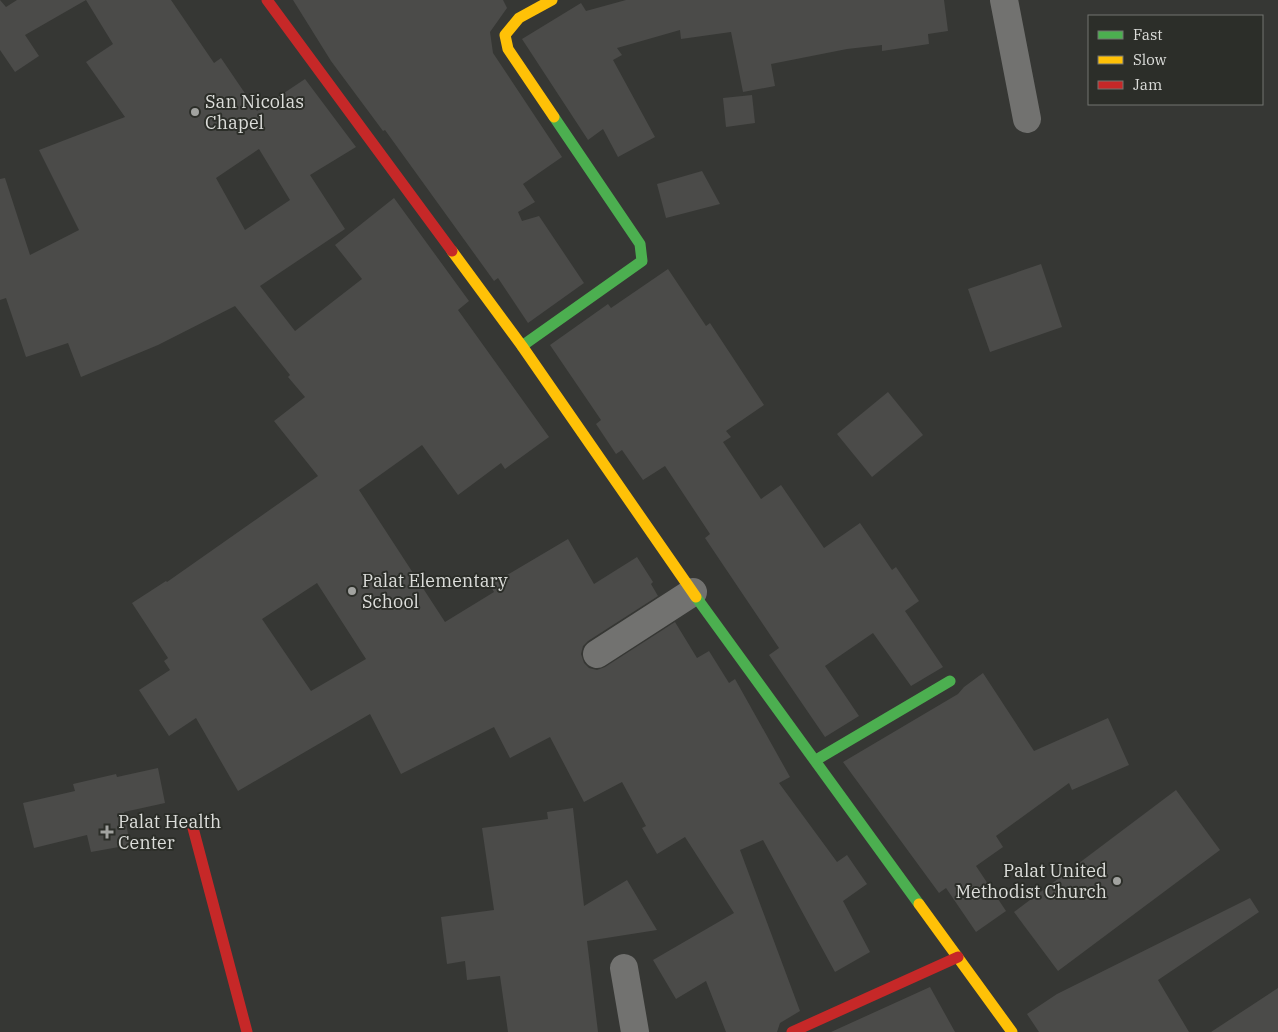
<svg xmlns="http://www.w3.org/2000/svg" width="1278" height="1032" font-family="'IBM Plex Serif',serif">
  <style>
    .building { fill: #4b4b49; fill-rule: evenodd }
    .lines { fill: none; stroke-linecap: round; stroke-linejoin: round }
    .street { stroke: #727270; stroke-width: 28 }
    .fast { stroke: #4caf50; stroke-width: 11 }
    .slow { stroke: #ffc107; stroke-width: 11 }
    .jam { stroke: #c62828; stroke-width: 11 }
    .poi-dot { fill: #a2a3a0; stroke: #2c2e29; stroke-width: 2 }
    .labels { text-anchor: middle; stroke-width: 4; stroke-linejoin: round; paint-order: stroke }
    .poi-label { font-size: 18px; fill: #dcddda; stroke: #2c2e29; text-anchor: start }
  </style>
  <rect width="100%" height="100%" fill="#363734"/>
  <g class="building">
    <path d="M0 0 6 7 17 0H171L214 63 221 58 257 111 305 79 356 147 310 175 345 229 260 286 295 331 362 279 335 245 394 198 469 301 458 310 549 437 505 469 501 463 458 495 422 445 359 490 445 622 494 592 490 585 568 539 594 584 637 557 653 582 651 584 658 596 588 641 583 646 581 654 584 663 589 668 597 670 605 667 675 622 697 658 709 651 729 683 735 679 790 777 779 783 837 862 847 855 867 884 843 901 870 952 835 972 763 840 740 850 800 1011 780 1023 777 1032H726L706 981 676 999 653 960 734 913 685 837 657 854 642 828 646 826 622 782 584 802 550 737 510 758 494 727 401 774 370 714 238 791 196 718 169 736 139 690 170 670 164 661 168 658 132 603 166 581 167 582 318 476 274 421 305 397 288 377 290 375 235 306 158 345 81 377 68 343 26 357 6 298 0 300V179L5 178 30 255 79 230 39 150 125 117 86 62 113 44 86 0 25 35 39 56 15 72 0 50ZM259 149 290 200 245 230 216 178ZM317 583 366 659 311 691 262 619Z"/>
    <polygon points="293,0 503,0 507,8 490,32 493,53 562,157 523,184 535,202 518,212 522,221 539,216 584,283 528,323 498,278 494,281 385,130 383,131 331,61"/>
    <polygon points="626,0 944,0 948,31 928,34 929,44 882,51 882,45 847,49 771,64 775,86 743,92 731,32 681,39 680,30 617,48 622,55 613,60 655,137 618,157 603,129 588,140 522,39 581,3 586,11"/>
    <polygon points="752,95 755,123 726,127 723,98"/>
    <polygon points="702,171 720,204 666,218 657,184"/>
    <polygon points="1041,264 1062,327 990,352 968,289"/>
    <polygon points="668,269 706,326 710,323 764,405 726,431 731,437 723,442 761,499 781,485 824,548 860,523 892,570 896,567 919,601 905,611 943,667 911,686 873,633 825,666 859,716 825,737 769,655 779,648 705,538 710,534 665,466 643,480 622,450 616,454 596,424 601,420 550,345 608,304 611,308"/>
    <polygon points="888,392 923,435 872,477 837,434"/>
    <polygon points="983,673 1034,751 1108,718 1129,765 1072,790 1069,783 996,836 1003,847 976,866 1006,911 976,932 946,888 939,893 843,762 958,694 964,687"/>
    <polygon points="158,768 165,803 124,812 130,845 91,852 87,835 34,848 23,803 75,791 73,784 116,774 117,777"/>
    <polygon points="1176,790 1220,850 1058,971 1014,912"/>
    <polygon points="573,808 584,906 627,880 657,930 587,941 598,1032 508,1032 500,976 467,980 465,961 447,964 441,917 494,910 482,828 548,819 547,812"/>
    <polygon points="1250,898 1259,912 1158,980 1189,1032 1039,1032 1027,1014 1057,994"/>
    <polygon points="930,987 955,1032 830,1032 831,1032"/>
    <polygon points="1278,988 1278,1032 1211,1032"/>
  </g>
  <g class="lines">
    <g class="street">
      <polyline points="1004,0 1027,119"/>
      <polyline points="597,654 693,592"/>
      <polyline points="624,968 635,1032"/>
    </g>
    <g class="fast">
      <polyline points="522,346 642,261 640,244 554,117"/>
      <polyline points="696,597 919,904"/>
      <polyline points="816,760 950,681"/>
    </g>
    <g class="slow">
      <polyline points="552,0 519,18 505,35 508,49 554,117"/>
      <polyline points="452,251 522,346 696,597"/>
      <polyline points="919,904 1012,1032"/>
    </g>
    <g class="jam">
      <polyline points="267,0 452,251"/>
      <polyline points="193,828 247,1032"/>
      <polyline points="792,1032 958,957"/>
    </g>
  </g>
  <g class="poi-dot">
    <circle cx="195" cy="112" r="5"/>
    <circle cx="352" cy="591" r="5"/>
    <path d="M104.5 824.5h5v5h5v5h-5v5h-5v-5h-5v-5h5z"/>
    <circle cx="1117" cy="881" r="5"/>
  </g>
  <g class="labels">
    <g class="poi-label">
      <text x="205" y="108">San Nicolas<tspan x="205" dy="21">Chapel</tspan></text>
      <text x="362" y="587">Palat Elementary<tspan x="362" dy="21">School</tspan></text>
      <text x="118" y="828">Palat Health<tspan x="118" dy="21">Center</tspan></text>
      <text x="1107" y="877" text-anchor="end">Palat United<tspan x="1107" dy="21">Methodist Church</tspan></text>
    </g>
  </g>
  <rect x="1088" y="15" width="175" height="90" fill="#2c2e29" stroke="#727470"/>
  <rect x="1098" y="31" width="25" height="8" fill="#4caf50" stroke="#727470"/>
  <text x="1133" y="40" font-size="15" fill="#dcddda">Fast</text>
  <rect x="1098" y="56" width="25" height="8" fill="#ffc107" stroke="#727470"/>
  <text x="1133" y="65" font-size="15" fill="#dcddda">Slow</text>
  <rect x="1098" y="81" width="25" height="8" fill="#c62828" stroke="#727470"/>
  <text x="1133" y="90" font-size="15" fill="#dcddda">Jam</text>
</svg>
